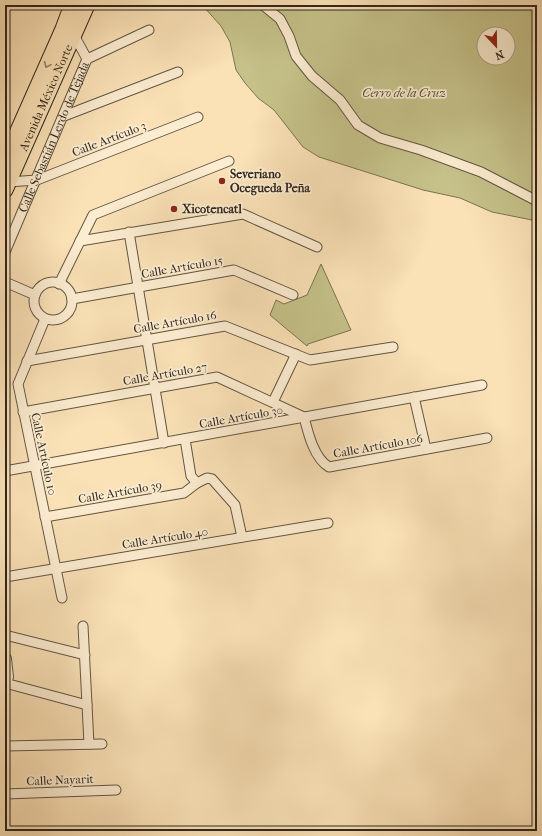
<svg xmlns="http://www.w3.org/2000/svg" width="542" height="836" font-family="'IM FELL French Canon',serif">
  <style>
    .green { fill: #c5c189; stroke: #7a7454; fill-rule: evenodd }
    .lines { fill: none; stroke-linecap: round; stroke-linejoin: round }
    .minor-casing { stroke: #625644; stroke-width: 11 }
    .tertiary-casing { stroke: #625644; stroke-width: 14 }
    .primary-casing { stroke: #2f271e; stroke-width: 17 }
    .minor { stroke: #fcecd0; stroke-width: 9 }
    .tertiary { stroke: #fcecd0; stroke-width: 12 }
    .primary { stroke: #fae1b6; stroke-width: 15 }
    .oneway { stroke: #94846a }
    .poi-dot { fill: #8f2418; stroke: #fcecd0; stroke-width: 1.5 }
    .labels { text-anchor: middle; stroke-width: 3.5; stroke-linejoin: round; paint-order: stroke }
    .park-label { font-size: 12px; font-style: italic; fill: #544e39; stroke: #fcecd0 }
    .street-label { font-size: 12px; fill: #2f271e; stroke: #fcecd0 }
    .poi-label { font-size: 12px; font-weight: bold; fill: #2f271e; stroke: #fcecd0; text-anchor: start }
  </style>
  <rect width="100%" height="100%" fill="#fae1b6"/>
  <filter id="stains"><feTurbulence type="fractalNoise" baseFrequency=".005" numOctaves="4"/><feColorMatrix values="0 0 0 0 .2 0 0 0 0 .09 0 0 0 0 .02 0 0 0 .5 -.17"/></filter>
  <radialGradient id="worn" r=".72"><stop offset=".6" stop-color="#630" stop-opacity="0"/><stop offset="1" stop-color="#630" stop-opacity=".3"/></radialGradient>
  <g class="green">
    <path d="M202 5H537V221L492 212 460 198 423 190 319 157 303 147 274 110 258 98 245 83 236 70 230 42 221 26ZM484 34H508V58H484Z"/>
    <polygon points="321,264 351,330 308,344 307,346 270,315 276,300 284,304 307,295"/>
  </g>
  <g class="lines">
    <g class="minor-casing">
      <g id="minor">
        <polyline points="263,5 280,19 289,36 296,56 312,76 340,100 358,125 380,138 421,150 481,172 537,201"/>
        <polyline points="87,59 149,30"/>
        <polyline points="64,116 178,72"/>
        <polyline points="6,181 8,182 37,180 198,117"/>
        <polyline points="129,232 164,443"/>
        <polyline points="80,241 243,214 317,247"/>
        <path id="s1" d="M5 252 87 59 74 35 71 33"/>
        <polyline points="5,282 35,295"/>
        <circle cx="53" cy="301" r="19"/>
        <polyline points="59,284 93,215 229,161"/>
        <polyline points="72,299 234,270 293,295"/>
        <polyline points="45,319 18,384 62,598"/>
        <polyline points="27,361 225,326 310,360 393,347"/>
        <polyline points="414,397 426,449"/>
        <polyline points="273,402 296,354"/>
        <path d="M23 412 217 377 304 417C308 433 314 458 329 467L487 438"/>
        <polyline points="185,439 191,476 197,483 207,478 212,479 235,505 242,537"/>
        <polyline points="5,471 482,385"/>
        <polyline points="45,517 184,493 197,483"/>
        <polyline points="5,577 328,523"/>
        <polyline points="83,626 89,744"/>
        <polyline points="5,635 85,655"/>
        <polyline points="5,683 87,705"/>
        <polyline points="5,746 102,744"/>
        <polyline points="5,794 116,790"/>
      </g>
    </g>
    <g class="tertiary-casing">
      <polyline id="tertiary" points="5,659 7,677 5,682"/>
    </g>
    <g class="primary-casing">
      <g id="primary">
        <polyline points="5,160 63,29 72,5"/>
        <path id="s2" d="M5 190 87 5"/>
      </g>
    </g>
    <use href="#minor" class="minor"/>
    <use href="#tertiary" class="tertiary"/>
    <use href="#primary" class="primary"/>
  </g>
  <defs><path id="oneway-chevron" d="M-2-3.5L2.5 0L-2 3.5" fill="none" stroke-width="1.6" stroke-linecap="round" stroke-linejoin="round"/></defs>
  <use class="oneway" href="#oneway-chevron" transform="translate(47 65) rotate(114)"/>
  <g class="poi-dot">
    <circle cx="222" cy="181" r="4"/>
    <circle cx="174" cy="209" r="4"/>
  </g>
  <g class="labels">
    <g class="park-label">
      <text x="404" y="97">Cerro de la Cruz</text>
    </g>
    <g class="street-label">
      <text dy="4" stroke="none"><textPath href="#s2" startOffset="101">Avenida México Norte</textPath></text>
      <text dy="4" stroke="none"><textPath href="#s1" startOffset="125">Calle Sebastián Lerdo de Tejada</textPath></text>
      <text transform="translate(109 139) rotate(-21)" y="4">Calle Artículo 3</text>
      <text transform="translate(182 267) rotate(-10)" y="4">Calle Artículo 15</text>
      <text transform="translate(175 322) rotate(-10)" y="4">Calle Artículo 16</text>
      <text transform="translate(165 374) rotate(-10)" y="4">Calle Artículo 27</text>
      <text transform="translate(241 417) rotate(-10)" y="4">Calle Artículo 30</text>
      <text transform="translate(378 446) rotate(-10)" y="4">Calle Artículo 106</text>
      <text transform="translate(44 454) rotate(78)" y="4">Calle Artículo 10</text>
      <text transform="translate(120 492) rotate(-10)" y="4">Calle Artículo 39</text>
      <text transform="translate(165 538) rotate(-9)" y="4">Calle Artículo 40</text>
      <text transform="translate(60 780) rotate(-2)" y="4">Calle Nayarit</text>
    </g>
    <g class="poi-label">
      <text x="230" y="178">Severiano<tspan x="230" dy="14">Ocegueda Peña</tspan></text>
      <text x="182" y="213">Xicotencatl</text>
    </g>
  </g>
  <rect width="542" height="836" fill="none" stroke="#fae1b6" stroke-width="20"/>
  <rect x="6" y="6" width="530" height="824" fill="none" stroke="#2f271e" stroke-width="2"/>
  <rect x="10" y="10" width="522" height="816" fill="none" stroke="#2f271e"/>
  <g transform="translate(496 46) rotate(158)"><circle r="19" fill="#fcecd0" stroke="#aa9d89"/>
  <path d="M0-3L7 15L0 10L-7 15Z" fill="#8f2418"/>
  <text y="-6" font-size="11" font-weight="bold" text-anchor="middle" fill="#2f271e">N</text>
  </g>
  <rect width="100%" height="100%" filter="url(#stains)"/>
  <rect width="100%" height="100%" fill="url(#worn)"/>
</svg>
